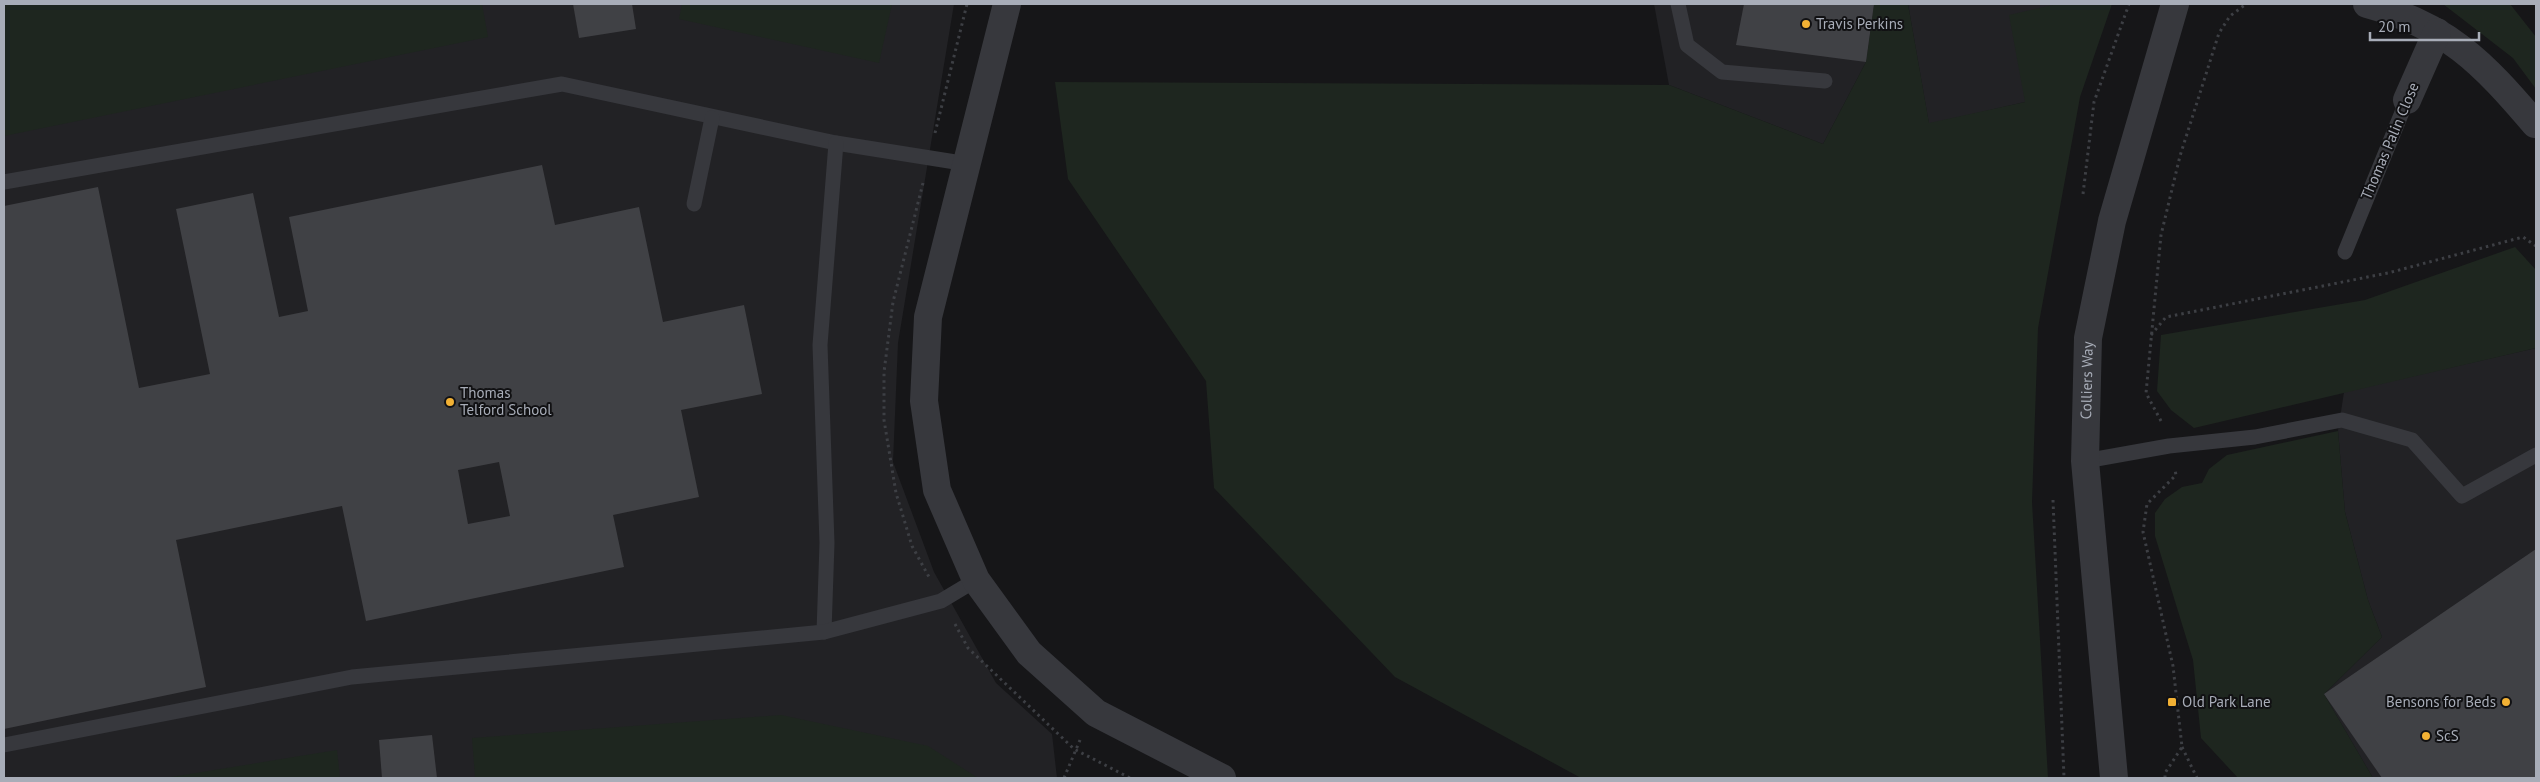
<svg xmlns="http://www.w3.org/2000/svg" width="2540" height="782" font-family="'PT Sans',sans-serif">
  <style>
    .built { fill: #222225 }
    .green { fill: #1e261f }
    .building { fill: #404145; fill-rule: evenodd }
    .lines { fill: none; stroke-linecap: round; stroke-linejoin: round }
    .path { stroke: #3d3f44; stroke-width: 3; stroke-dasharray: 2.5 4; stroke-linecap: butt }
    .service { stroke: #37383d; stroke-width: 15 }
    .minor { stroke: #37383d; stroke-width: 28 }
    .tertiary { stroke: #37383d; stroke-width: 28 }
    .poi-dot { fill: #f2b134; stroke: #111113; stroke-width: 2 }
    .labels { text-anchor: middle; stroke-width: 4; stroke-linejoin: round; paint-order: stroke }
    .poi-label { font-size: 15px; fill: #a8adb8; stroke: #111113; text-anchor: start }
    .street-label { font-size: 15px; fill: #a8adb8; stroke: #111113 }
  </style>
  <rect width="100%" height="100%" fill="#161618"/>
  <g class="built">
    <polygon points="4,4 954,4 898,343 893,462 934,572 996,683 1052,734 1057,778 4,778"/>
    <polygon points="1654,4 1874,4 1866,62 1823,144 1669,85"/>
    <polygon points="1908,4 2112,4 2025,102 1929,124"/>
    <polygon points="2536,348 2536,778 2373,778 2324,694 2382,637 2368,600 2345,512 2338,431 2344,392"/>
  </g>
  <g class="green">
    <polygon points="4,4 482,4 488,37 4,136"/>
    <polygon points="682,4 892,4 879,63 679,19"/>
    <polygon points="1874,4 1908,4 1929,123 2025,102 2009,15 2057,4 2112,4 2080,97 2038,328 2032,502 2048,778 1581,778 1395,677 1214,488 1206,381 1068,179 1055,82 1669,85 1823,144 1866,62"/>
    <polygon points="2443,4 2510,4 2536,37 2536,89 2513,58"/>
    <polygon points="2515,247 2536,270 2536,348 2194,428 2171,410 2157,391 2161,335 2365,300"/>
    <polygon points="2338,431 2345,512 2368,600 2382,637 2324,694 2373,778 2238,778 2201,738 2193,660 2155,536 2155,513 2165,499 2182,487 2202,483 2209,469 2227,455"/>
    <polygon points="781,715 928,746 978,778 469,778 475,777 472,738"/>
    <polygon points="337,750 340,778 165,778"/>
  </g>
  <g class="building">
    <polygon points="573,4 632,4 636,29 579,38"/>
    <polygon points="1744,4 1874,4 1866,62 1736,45"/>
    <path d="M542 165 555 225 639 207 663 322 744 305 762 394 681 410 699 497 613 515 624 567 366 621 342 506 176 540 206 687 4 729V206L98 187 139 388 210 374 176 209 253 193 279 317 308 311 289 217ZM499 462 510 516 468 524 458 470Z"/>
    <polygon points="2536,549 2536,778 2382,778 2324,694"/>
    <polygon points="432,735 437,778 382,778 379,740"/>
  </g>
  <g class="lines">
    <g class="path">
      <polyline points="935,133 967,4"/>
      <polyline points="923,183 893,302 884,372 884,420 896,493 912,546 929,577"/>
      <polyline points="2083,194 2094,102 2129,4"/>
      <polyline points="2151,335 2166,317 2388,273 2523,237 2536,246"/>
      <polyline points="2161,421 2146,393 2161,235 2180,156 2219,33 2230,16 2246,4"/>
      <polyline points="2053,500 2064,778"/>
      <polyline points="955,624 968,648 1074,749 1130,778"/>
      <polyline points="2182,747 2197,778"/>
      <polyline points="1064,778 1080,740"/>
      <polyline points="2165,778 2165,773 2182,747 2173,666 2143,532 2147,504 2176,475 2175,470"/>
    </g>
    <g class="service">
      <polyline points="1678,4 1687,45 1722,72 1825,81"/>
      <polyline points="4,182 562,84 836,143 968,164"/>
      <polyline points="694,204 712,118"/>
      <polyline points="2345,252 2407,100"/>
      <polyline points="2085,461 2169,446 2255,437 2342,420 2412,440 2462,496 2536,455"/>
      <polyline points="824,632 827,543 820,345 836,143"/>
      <polyline points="4,745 352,677 824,632 941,601 976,580"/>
    </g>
    <g class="minor">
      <path d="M2367 4C2448 26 2482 62 2535 124"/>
      <polyline points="2407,100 2437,32"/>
    </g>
    <g class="tertiary">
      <polyline points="1007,4 928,317 924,401 937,490 976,580 1029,653 1096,713 1222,778"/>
      <path id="s1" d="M2114 778 2085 461 2088 338 2112 221 2175 4"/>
    </g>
  </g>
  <g class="poi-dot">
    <circle cx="1806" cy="24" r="5"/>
    <circle cx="450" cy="402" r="5"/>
    <rect x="2167" y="697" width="10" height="10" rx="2.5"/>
    <circle cx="2506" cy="702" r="5"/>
    <circle cx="2426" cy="736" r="5"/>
  </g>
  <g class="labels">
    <g class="poi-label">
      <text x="1816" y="29">Travis Perkins</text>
      <text x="460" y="398">Thomas<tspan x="460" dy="17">Telford School</tspan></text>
      <text x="2182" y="707">Old Park Lane</text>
      <text x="2496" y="707" text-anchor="end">Bensons for Beds</text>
      <text x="2436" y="741">ScS</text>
    </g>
    <g class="street-label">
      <text transform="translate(2390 141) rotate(-67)" y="5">Thomas Palin Close</text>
      <text dy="5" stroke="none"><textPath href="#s1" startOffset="399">Colliers Way</textPath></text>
    </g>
  </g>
  <rect width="2540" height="782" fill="none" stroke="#a8adb8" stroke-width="10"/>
  <path d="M2370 32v8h109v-8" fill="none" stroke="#a8adb8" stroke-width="2.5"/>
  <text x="2378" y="32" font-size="15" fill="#a8adb8" stroke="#111113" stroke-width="4" paint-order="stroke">20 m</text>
</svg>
